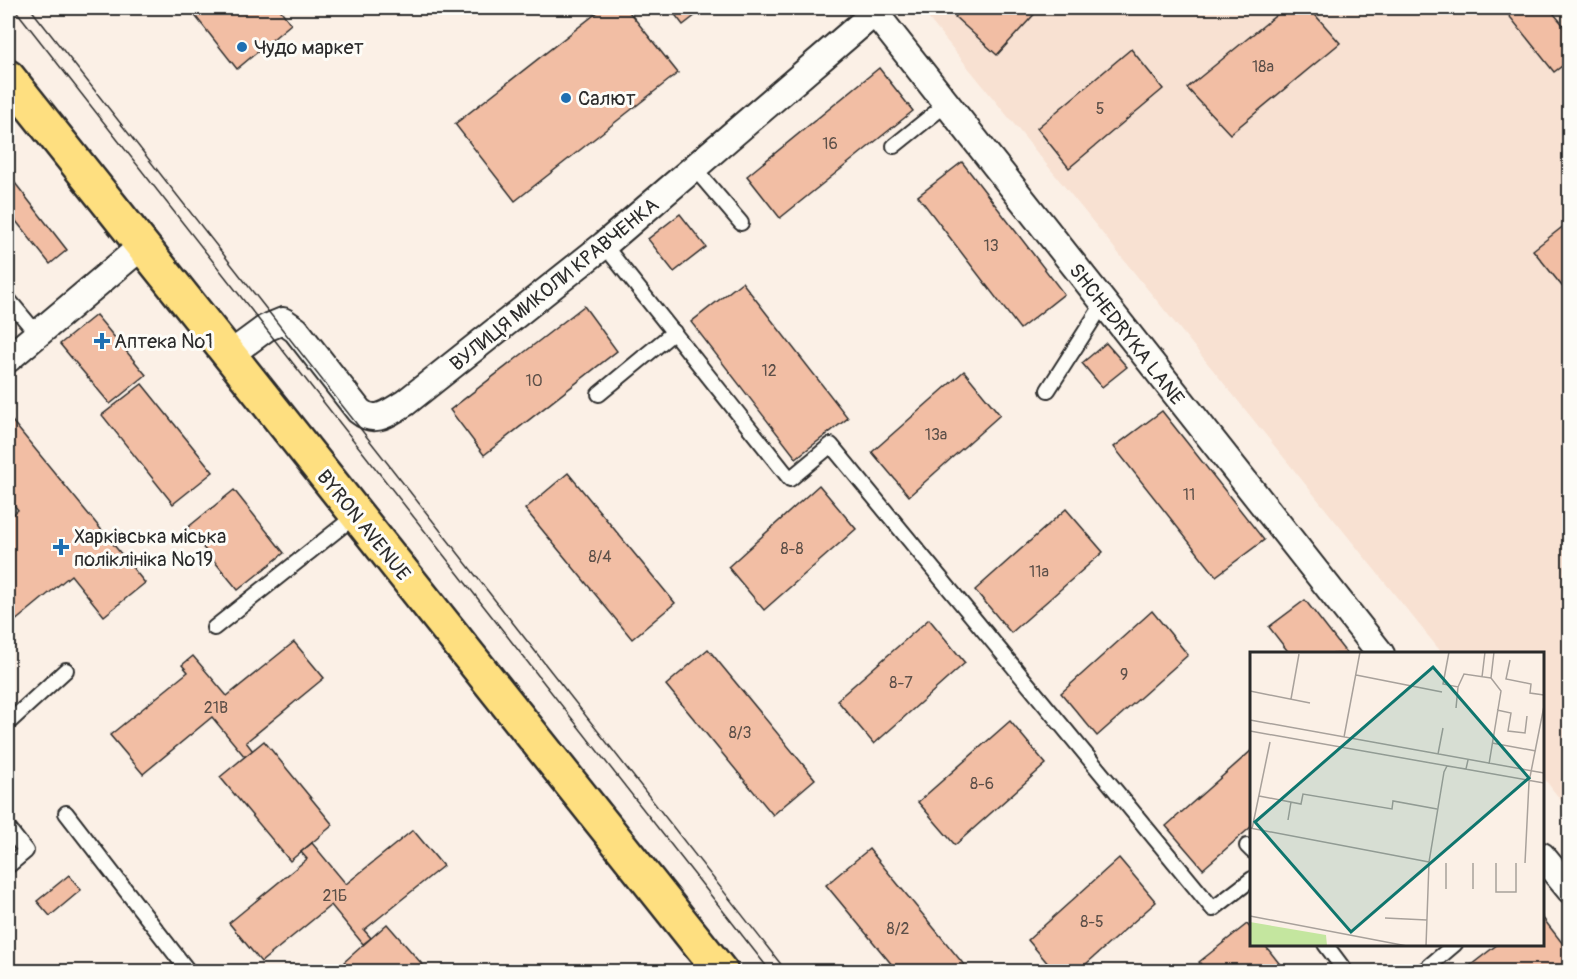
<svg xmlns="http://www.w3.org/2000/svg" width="1577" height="979" font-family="Pangolin,sans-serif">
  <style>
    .built { fill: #f8e1d2 }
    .building { fill: #f2bea4; stroke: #2b2b2b; stroke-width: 1.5 }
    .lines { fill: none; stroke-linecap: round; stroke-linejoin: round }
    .service-casing { stroke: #2b2b2b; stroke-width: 18 }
    .minor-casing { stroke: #2b2b2b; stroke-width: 30 }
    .primary-casing { stroke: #2b2b2b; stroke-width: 38 }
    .service { stroke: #fdfcf7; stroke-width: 14 }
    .minor { stroke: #fdfcf7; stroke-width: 26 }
    .primary { stroke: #fedf80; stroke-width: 33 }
    .tram { stroke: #2b2b2b; stroke-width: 1.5 }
    .poi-dot { fill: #1f6fb2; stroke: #fdfcf7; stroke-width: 2 }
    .labels { text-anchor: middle; stroke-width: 6; stroke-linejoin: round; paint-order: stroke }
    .number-label { font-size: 16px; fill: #5d5049 }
    .poi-label { font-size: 20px; fill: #2b2b2b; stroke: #fdfcf7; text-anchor: start }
    .street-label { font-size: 20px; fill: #2b2b2b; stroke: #fdfcf7 }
    .inset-road { fill: none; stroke: #a8a19b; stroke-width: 1.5 }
    .view { fill: #0f766e; fill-opacity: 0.15; stroke: #0f766e; stroke-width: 3 }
    .inset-edge { fill: none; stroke: #2b2b2b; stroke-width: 3 }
  </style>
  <rect width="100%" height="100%" fill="#fbf0e6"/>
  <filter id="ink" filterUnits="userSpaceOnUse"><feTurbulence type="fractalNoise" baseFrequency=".0167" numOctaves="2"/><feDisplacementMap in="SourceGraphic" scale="12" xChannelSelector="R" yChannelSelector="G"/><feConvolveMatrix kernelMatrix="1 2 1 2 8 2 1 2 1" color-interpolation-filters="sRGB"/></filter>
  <g filter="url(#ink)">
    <polygon class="built" points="920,8 1568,8 1569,811 1543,777 1542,654 1442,653"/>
    <g class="building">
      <polygon points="189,8 279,8 291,24 237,69"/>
      <polygon points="603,8 626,8 678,73 515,201 455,124"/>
      <polygon points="670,8 705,8 683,25"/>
      <polygon points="964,8 1040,8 997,55 955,17"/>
      <polygon points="1285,8 1309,8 1340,43 1230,134 1187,88"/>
      <polygon points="1503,8 1549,8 1570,33 1570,60 1554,72"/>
      <polygon points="1131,49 1163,89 1069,168 1037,128"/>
      <polygon points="879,68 913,111 780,218 747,176"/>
      <polygon points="962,162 1064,294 1020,329 918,196"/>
      <polygon points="8,174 67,250 50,264 8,211"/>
      <polygon points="680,214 706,247 674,272 648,239"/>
      <polygon points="1570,221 1570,296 1533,250"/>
      <polygon points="742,282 848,418 796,458 691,322"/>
      <polygon points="584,306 617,351 484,455 450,410"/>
      <polygon points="96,315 146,375 110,404 60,344"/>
      <polygon points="1106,343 1127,367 1102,387 1082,363"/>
      <polygon points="964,371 1000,415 909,496 872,452"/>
      <polygon points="142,384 213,472 173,504 102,415"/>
      <polygon points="1162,411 1264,540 1216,576 1114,447"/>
      <polygon points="8,416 145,583 104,616 71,575 8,627 8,519 18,510 8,498"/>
      <polygon points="568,473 675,603 632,639 525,509"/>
      <polygon points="819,485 856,529 764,610 728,567"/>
      <polygon points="234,490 284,553 238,590 187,528"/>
      <polygon points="1066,509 1103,552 1011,633 975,590"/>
      <polygon points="1305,600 1347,654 1290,654 1269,627"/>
      <polygon points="1152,611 1188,655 1097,736 1061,693"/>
      <polygon points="929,619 965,663 874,744 837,700"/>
      <polygon points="294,642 324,678 246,742 253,751 245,757 212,717 143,774 110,735 188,672 182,665 193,656 227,696"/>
      <polygon points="708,649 815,779 773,815 666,685"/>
      <polygon points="1010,721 1046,764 955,845 918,802"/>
      <polygon points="264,741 333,825 290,861 220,777"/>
      <polygon points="1252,750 1252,826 1203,869 1166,826"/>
      <polygon points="413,830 443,866 364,930 371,938 363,944 331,905 261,962 229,923 307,859 301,852 312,843 346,884"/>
      <polygon points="869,849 970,972 898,972 826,885"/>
      <polygon points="1119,858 1156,902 1077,972 1055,972 1028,940"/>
      <polygon points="69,875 81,890 50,916 37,901"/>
      <polygon points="1542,917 1570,953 1570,967 1564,972 1462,972 1498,944 1542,944"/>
      <polygon points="387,924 429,972 352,972 344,962"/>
      <polygon points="1247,924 1252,930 1252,944 1264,944 1286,972 1207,972 1199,962"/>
    </g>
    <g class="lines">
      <g class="service-casing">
        <g id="service">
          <polyline points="894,146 945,105"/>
          <polyline points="695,169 741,223"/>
          <polyline points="604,245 790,479 831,445 1213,909 1252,879"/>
          <polyline points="8,299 37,334"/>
          <polyline points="1048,390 1103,304"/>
          <polyline points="599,394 674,332"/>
          <polyline points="214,628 356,515"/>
          <polyline points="8,723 66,670"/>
          <polyline points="66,813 189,972"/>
          <polyline points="8,828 26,851 8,866"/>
          <polyline points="1247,846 1252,851"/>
          <polyline points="1325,944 1346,972"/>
          <polyline points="1422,972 1455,944"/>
        </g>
      </g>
      <g class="minor-casing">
        <g id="minor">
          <polyline points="875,13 1381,654"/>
          <path d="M228 356 266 328 283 321 296 330 359 411C376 425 389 412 405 403L604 245 880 8"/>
          <polyline points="8,359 142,246"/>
          <polyline points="1542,856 1570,890"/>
        </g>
      </g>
      <g class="primary-casing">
        <polyline id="primary" points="8,77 721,972"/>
      </g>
      <use href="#service" class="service"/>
      <use href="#minor" class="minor"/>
      <use href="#primary" class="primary"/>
      <g class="tram">
        <polyline points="14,8 771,972"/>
        <polyline points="30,8 787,972"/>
      </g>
    </g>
  </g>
  <g class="poi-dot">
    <circle cx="242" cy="47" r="6"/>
    <circle cx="566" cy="98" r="6"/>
    <path d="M99 332h6v6h6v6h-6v6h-6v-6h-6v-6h6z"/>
    <path d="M58 538h6v6h6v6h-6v6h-6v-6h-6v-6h6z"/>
  </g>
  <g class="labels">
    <g class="number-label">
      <text x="1263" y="72">18а</text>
      <text x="1100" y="114">5</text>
      <text x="830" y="149">16</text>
      <text x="991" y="251">13</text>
      <text x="769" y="376">12</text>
      <text x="534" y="386">10</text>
      <text x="936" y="440">13а</text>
      <text x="1189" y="500">11</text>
      <text x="792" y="554">8-8</text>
      <text x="600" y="562">8/4</text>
      <text x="1039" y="577">11а</text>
      <text x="1124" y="680">9</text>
      <text x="901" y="688">8-7</text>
      <text x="216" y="713">21В</text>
      <text x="740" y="738">8/3</text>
      <text x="982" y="789">8-6</text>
      <text x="335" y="901">21Б</text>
      <text x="1092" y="927">8-5</text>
      <text x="898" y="934">8/2</text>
    </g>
    <g class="poi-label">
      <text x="254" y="54">Чудо маркет</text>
      <text x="578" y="105">Салют</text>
      <text x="114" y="348">Аптека №1</text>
      <text x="74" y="543">Харківська міська<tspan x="74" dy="23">поліклініка №19</tspan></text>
    </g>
    <g class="street-label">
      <text transform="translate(554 284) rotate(-39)" y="7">ВУЛИЦЯ МИКОЛИ КРАВЧЕНКА</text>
      <text transform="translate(1127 334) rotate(52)" y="7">SHCHEDRYKA LANE</text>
      <text transform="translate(364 525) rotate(51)" y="7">BYRON AVENUE</text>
    </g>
  </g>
  <g transform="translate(1250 652)">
    <rect width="294" height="294" fill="#fbf0e6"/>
    <path d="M0 270 76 283 77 294H0Z" fill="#c4e69f"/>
    <path class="inset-road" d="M199 0 193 32 208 35 214 22 241 26M260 8 256 27 281 32 280 41 294 43M106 23 192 40M232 25 235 0M241 26 244 0M0 39 60 51M41 47 49 2M206 56 208 35M247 58 261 61 258 79 275 81 277 64M0 68 294 121M0 79 294 131M94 85 110 0M242 91 286 99M188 102 193 76M239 112 251 39 241 26M9 144 51 152 53 142 142 157 143 149 187 157M38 168 41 150M0 176 179 210M2 177 20 90M223 211V237M246 211V240H266V211M275 211 279 130 294 54M196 237V211M0 264 157 294M135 266 177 268M176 294 179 210 194 120 197 114 216 117 218 108"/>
    <path class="view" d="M183 15 279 126 101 280 5 170Z"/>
    <rect width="294" height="294" class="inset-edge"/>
  </g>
  <rect width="1577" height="979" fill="none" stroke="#fdfcf7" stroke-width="30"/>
  <rect x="15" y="15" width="1547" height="949" fill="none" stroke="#2b2b2b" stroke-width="2" filter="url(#ink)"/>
</svg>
